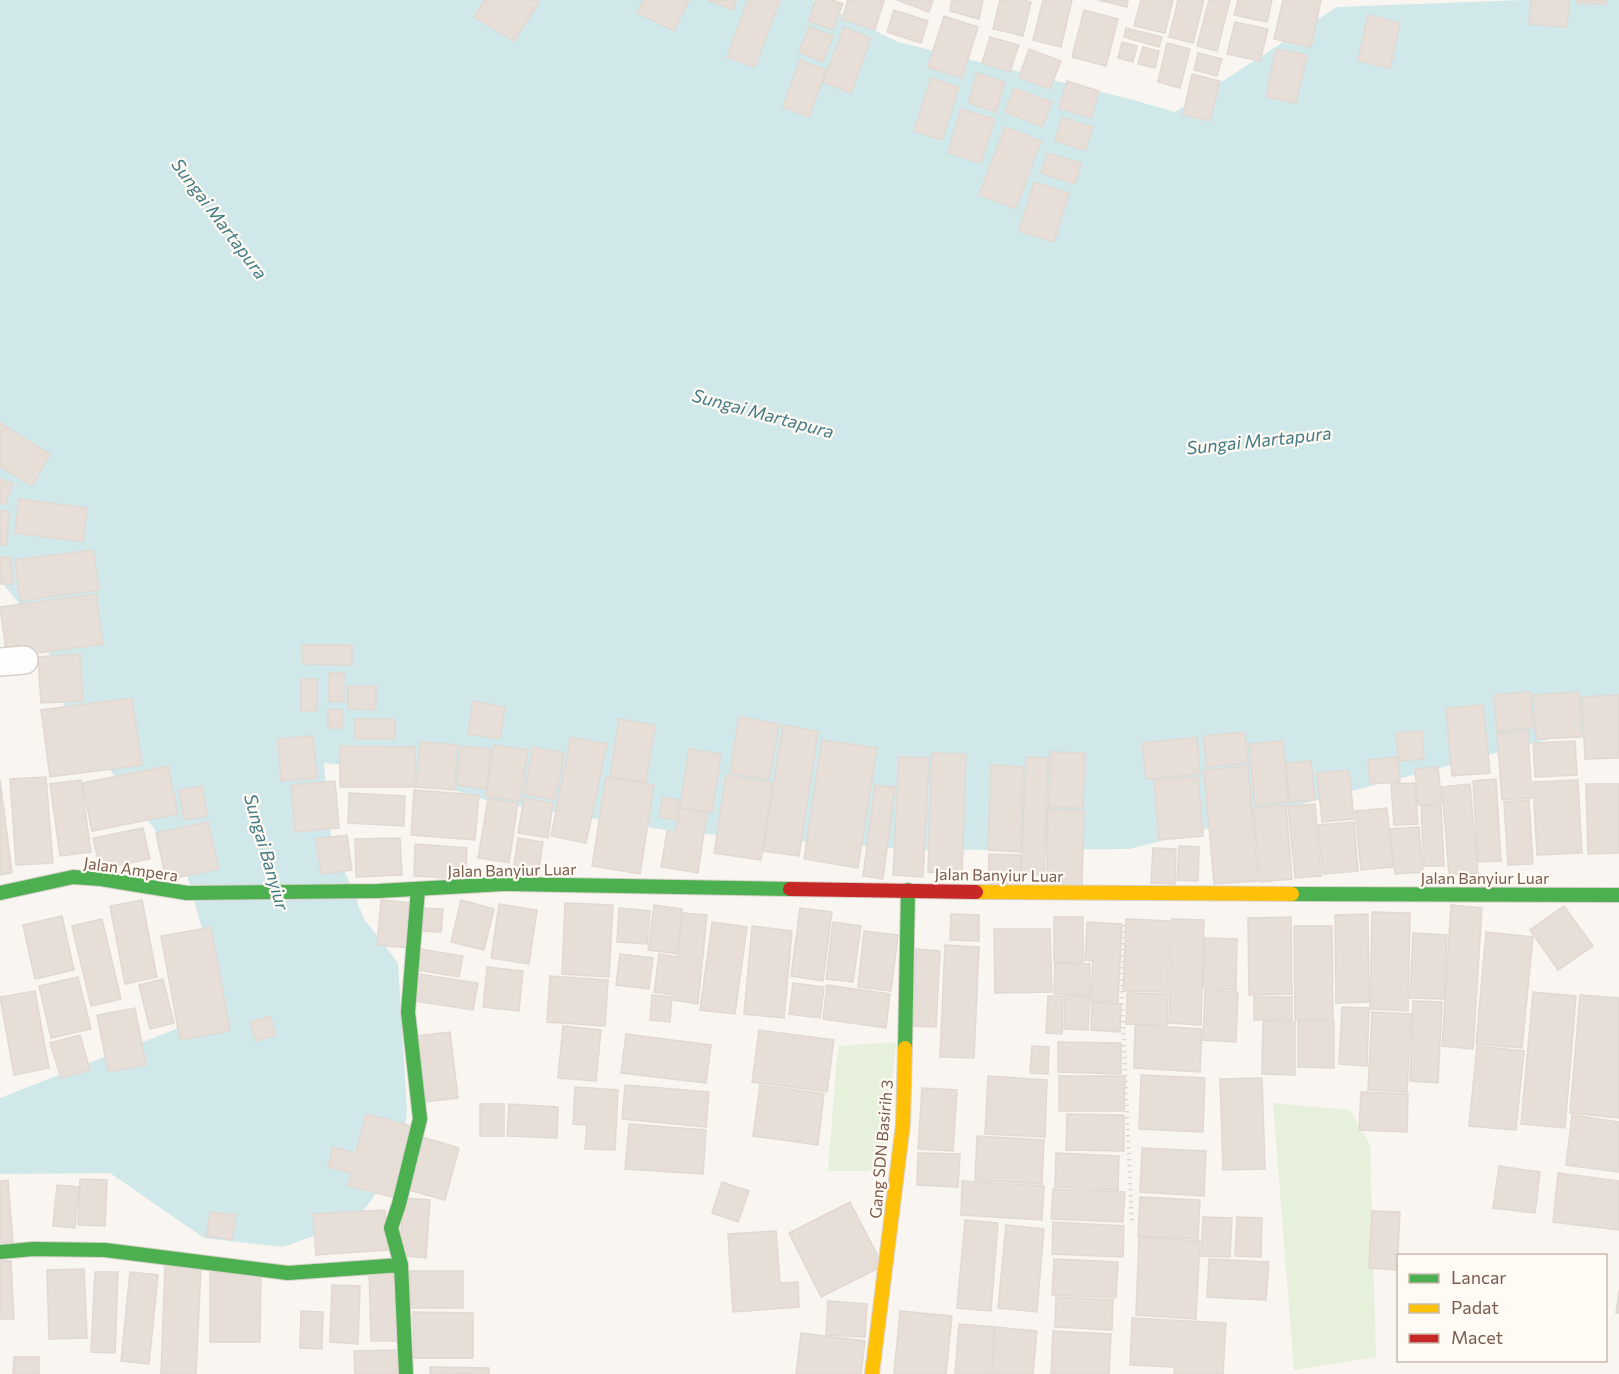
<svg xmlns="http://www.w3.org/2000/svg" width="1619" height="1374" font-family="Commissioner,sans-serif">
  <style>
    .green { fill: #e7f0db }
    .water { fill: #d0e8ea }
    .building { fill: #e6ded7; stroke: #e2d8d2; stroke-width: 1.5 }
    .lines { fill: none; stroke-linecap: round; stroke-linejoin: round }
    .street-casing { stroke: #d7d1cb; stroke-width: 30 }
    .fast-casing { stroke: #d9d2cb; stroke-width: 16 }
    .slow-casing { stroke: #d9d2cb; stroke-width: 16 }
    .jam-casing { stroke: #d9d2cb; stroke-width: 16 }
    .path { stroke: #dcd5d0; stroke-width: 4; stroke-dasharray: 1.5 4.5; stroke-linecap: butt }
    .street { stroke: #fefefd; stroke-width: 27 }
    .fast { stroke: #4caf50; stroke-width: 14 }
    .slow { stroke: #ffc107; stroke-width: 14 }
    .jam { stroke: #c62828; stroke-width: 14 }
    .labels { text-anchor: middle; stroke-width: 4.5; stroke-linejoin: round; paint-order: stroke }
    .street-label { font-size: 16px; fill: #7a5c4d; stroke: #fffaf3 }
    .water-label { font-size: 18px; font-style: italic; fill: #437c86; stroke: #fffaf3 }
  </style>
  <rect width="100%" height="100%" fill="#f9f5f0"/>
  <g class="green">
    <polygon points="896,1042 883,1171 828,1171 838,1046"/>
    <polygon points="1273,1103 1350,1110 1370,1145 1376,1357 1294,1370"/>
  </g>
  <polygon class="water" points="0,0 812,0 898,42 1130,99 1175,112 1337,7 1524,0 1619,0 1619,721 1130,849 917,850 672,831 493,802 386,769 324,763 331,837 364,919 398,963 407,1112 401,1159 356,1221 283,1247 204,1238 110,1173 0,1174 0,1098 176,1029 205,995 207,947 186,871 65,710 43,633 0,580"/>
  <g class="building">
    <polygon points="485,0 535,0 539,2 514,41 474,17"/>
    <polygon points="643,0 689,0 674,31 637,13"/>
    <polygon points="707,0 736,0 733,10"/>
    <polygon points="748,0 780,0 755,67 727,57"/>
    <polygon points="816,0 833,0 843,4 833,30 808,21"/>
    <polygon points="848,0 884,0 875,30 842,19"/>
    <polygon points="897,0 933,0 929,12"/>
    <polygon points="952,0 983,0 979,19 950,11"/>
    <polygon points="1000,0 1024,0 1031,2 1023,36 993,29"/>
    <polygon points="1043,0 1072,0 1061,47 1033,40"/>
    <polygon points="1098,0 1128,0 1127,7"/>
    <polygon points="1141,0 1173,0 1165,33 1134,26"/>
    <polygon points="1178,0 1204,0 1193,43 1169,37"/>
    <polygon points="1209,0 1230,0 1217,51 1197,46"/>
    <polygon points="1238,0 1272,0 1267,22 1234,15"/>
    <polygon points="1283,0 1321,0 1311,47 1274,39"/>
    <polygon points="1531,0 1569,0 1567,27 1529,24"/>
    <polygon points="1577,0 1606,0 1606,4 1577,3"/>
    <polygon points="894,10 928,21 921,43 887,32"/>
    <polygon points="1084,10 1118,19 1106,66 1072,57"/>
    <polygon points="1368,15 1400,23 1390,68 1358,61"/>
    <polygon points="944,16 978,27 962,78 928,67"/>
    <polygon points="1235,22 1268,29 1260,61 1227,54"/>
    <polygon points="809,27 833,36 823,62 799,52"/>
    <polygon points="844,27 871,38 851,93 823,82"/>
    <polygon points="1126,28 1162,37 1159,47 1124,37"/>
    <polygon points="990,37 1019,45 1010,72 982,63"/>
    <polygon points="1122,42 1137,46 1133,62 1118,58"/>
    <polygon points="1167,43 1190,49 1180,88 1158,82"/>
    <polygon points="1143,47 1159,51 1155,68 1138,64"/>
    <polygon points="1029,49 1061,61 1050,89 1019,77"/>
    <polygon points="1276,49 1307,55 1296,103 1266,97"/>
    <polygon points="1198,53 1222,59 1217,76 1194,70"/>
    <polygon points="800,60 826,70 809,117 783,107"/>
    <polygon points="977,73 1005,82 996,112 968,103"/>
    <polygon points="1192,74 1220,81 1210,121 1183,115"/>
    <polygon points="931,78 959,87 942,140 914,131"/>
    <polygon points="1067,81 1099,91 1091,118 1059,108"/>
    <polygon points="1014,88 1052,102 1042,127 1005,112"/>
    <polygon points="961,109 995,119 981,163 948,153"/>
    <polygon points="1062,118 1093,127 1085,150 1055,141"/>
    <polygon points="1005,127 1041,141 1016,209 979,195"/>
    <polygon points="1047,153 1081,163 1075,184 1041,173"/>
    <polygon points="1034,182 1069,193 1054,242 1019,231"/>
    <polygon points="0,423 50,454 32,486 0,467"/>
    <polygon points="0,479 13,483 5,505 0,503"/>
    <polygon points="19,499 87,508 83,542 15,533"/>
    <polygon points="0,510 9,511 7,545 0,545"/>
    <polygon points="93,550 99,590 20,601 15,560"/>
    <polygon points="0,557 11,557 13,584 0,584"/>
    <polygon points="96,594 103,644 7,657 0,607"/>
    <polygon points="302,645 352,645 352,665 303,664"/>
    <polygon points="80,654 83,701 41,703 38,657"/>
    <rect x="329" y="673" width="15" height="29"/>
    <rect x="301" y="679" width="16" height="32"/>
    <polygon points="348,686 376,686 376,710 348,709"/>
    <polygon points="1530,692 1533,728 1497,731 1494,695"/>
    <polygon points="1579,692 1582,737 1536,739 1533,695"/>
    <polygon points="1619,695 1619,758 1585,759 1582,697"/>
    <polygon points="132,698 142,765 50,777 41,710"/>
    <polygon points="473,701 505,707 500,739 468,734"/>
    <polygon points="1483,705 1490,773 1452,776 1446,708"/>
    <polygon points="328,709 343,710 342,728 328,728"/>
    <polygon points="739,717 779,724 769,780 730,773"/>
    <rect x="355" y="719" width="40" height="20"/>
    <polygon points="619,719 655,725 646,782 610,777"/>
    <polygon points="783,725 818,731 799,856 763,851"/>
    <polygon points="1422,731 1424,759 1399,761 1396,733"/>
    <polygon points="1528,731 1532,798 1502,800 1497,733"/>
    <polygon points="1245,732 1248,763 1206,767 1204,736"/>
    <polygon points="313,736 317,778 281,781 278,739"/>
    <polygon points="571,737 607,744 586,843 551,836"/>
    <polygon points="1197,737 1200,774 1146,779 1142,743"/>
    <polygon points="822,740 877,748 858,868 804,859"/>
    <polygon points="1283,741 1288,802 1255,805 1249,744"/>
    <polygon points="1575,741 1577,775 1535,777 1533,743"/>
    <polygon points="420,742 458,745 454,790 416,787"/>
    <polygon points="494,745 528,750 520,801 486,796"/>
    <polygon points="340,746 415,747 415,787 340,787"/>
    <polygon points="461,746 491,749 486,789 457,785"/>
    <polygon points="533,747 564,753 555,800 524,794"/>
    <polygon points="689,749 721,754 712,813 680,808"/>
    <polygon points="1050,752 1085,753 1083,808 1049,807"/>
    <polygon points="932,753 966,754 962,874 928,872"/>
    <polygon points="899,757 929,758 923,877 893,875"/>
    <polygon points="1026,757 1048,758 1044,875 1021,875"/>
    <polygon points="1397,757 1400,782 1370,784 1368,760"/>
    <polygon points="1311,761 1315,800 1290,802 1286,763"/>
    <polygon points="991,765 1023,767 1021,852 988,850"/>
    <polygon points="168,766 178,814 92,831 82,783"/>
    <polygon points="1248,766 1258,881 1214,884 1204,770"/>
    <polygon points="1438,767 1442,803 1418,805 1415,769"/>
    <polygon points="1349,770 1354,819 1322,822 1317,773"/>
    <polygon points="726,775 773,783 761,860 714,853"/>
    <polygon points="46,777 53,863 16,865 10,779"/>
    <polygon points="606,777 654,785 640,874 592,866"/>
    <polygon points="1198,777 1203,836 1159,840 1154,780"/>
    <polygon points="1496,779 1501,861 1478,862 1473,781"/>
    <polygon points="0,780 12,873 0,875"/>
    <polygon points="81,780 91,852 60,856 50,784"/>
    <polygon points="1578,780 1582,853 1537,855 1533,782"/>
    <polygon points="335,781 339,828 295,832 291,785"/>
    <polygon points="1415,783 1418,824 1394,825 1391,784"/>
    <polygon points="1470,784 1478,873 1449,875 1442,787"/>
    <polygon points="1586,784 1619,784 1619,853 1588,854"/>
    <polygon points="875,785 895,787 883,879 863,876"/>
    <polygon points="202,786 207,816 184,820 179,790"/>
    <polygon points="414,790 479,795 475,840 411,835"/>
    <polygon points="349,793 405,796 404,826 348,823"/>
    <polygon points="663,797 679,800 676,820 659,817"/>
    <polygon points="524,798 553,803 548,838 518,833"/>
    <polygon points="488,799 518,803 509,863 478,858"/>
    <polygon points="1529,800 1533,864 1508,865 1504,802"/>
    <polygon points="1315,804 1321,876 1295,878 1288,806"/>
    <polygon points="1286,805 1292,879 1260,882 1253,808"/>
    <polygon points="1441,805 1444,866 1424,866 1421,806"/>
    <polygon points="680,808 707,812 698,873 661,867 667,831 676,832"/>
    <polygon points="1387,808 1393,867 1361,870 1355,811"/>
    <polygon points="1048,809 1084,811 1082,887 1046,886"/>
    <polygon points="208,822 219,869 166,880 156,833"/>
    <polygon points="1354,822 1358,871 1323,874 1318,825"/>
    <polygon points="1419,827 1423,872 1395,874 1390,829"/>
    <polygon points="143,828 150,859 100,869 93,838"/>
    <polygon points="347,835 352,870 321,874 316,839"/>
    <polygon points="400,838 402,875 356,877 355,839"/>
    <polygon points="518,838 543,842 538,876 513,872"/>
    <polygon points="415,844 467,848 465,879 414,876"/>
    <polygon points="1179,846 1199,847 1198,881 1177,880"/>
    <polygon points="1153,848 1176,849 1175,884 1151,883"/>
    <polygon points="989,854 1021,855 1020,884 988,883"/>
    <polygon points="142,900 157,977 125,984 110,906"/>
    <polygon points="381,900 413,903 409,948 377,945"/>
    <polygon points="461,900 494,909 484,950 451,942"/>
    <polygon points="565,903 613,905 609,977 562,974"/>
    <polygon points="499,904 537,910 529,964 491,958"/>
    <polygon points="654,905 682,909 677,954 648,950"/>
    <polygon points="1451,905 1482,908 1473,1049 1442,1046"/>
    <polygon points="1564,906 1593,946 1558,970 1530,930"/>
    <polygon points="418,908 443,909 441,932 417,931"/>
    <polygon points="619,908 650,911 647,944 617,942"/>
    <polygon points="800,908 832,912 823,981 791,976"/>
    <polygon points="1372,912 1410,913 1408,1011 1370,1009"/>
    <polygon points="683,913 707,915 698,1004 673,1000 674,995 654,992 659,954 678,957"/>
    <polygon points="951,914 979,915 979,941 950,940"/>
    <polygon points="1368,914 1369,1002 1336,1003 1335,915"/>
    <polygon points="62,916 74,970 35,979 23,925"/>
    <rect x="1054" y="917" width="29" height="45"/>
    <polygon points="1291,917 1292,994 1249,995 1248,918"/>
    <polygon points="102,919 121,999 91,1006 72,926"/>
    <polygon points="1126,919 1170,921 1168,992 1123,991"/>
    <polygon points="1172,919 1204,920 1201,1025 1169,1023"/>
    <polygon points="712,922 747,927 735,1014 700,1010"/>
    <polygon points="833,922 861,926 853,982 826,979"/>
    <polygon points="1087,922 1122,924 1118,1002 1091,1001 1093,961 1085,960"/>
    <polygon points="752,926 792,931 784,1018 744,1014"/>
    <polygon points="1294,926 1332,926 1333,1019 1295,1020"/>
    <polygon points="211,927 230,1031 180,1040 161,936"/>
    <polygon points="994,929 1050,929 1052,992 995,993"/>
    <polygon points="864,931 898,935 891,991 858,987"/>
    <polygon points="1486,932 1533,937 1522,1048 1476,1044"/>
    <polygon points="1413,933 1447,935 1444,999 1410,998"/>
    <polygon points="1205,938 1237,939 1236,990 1203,988"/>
    <polygon points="945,945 979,947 974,1058 940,1057"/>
    <polygon points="420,949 463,956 459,977 416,970"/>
    <polygon points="916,949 940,951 936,1027 913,1026"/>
    <polygon points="620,954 653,958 649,989 616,985"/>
    <polygon points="1055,963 1090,964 1090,994 1054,994"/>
    <polygon points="487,967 523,971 519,1011 483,1007"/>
    <polygon points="419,974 478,983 473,1010 414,1001"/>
    <polygon points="550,976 608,980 605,1026 547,1022"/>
    <polygon points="78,977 91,1029 51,1038 39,986"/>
    <polygon points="163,979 174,1023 150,1029 139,985"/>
    <polygon points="793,983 824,987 820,1018 789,1014"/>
    <polygon points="827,985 890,994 886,1028 823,1019"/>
    <polygon points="1205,990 1238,992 1236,1042 1203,1040"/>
    <polygon points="35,991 49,1068 14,1075 0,997"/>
    <polygon points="1533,992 1576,996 1565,1128 1521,1124"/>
    <polygon points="1127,993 1168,994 1167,1025 1126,1024"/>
    <polygon points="652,995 672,997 670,1022 650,1020"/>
    <polygon points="1065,995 1090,996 1088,1030 1064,1029"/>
    <polygon points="1580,995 1619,998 1619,1118 1570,1113"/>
    <polygon points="1048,996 1063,996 1062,1034 1046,1033"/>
    <rect x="1254" y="997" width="38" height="23"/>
    <polygon points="1413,1001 1442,1002 1438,1083 1410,1081"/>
    <polygon points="1092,1002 1121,1004 1120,1032 1091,1030"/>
    <polygon points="1342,1007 1369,1008 1367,1066 1339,1064"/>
    <polygon points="135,1008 146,1065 108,1072 97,1015"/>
    <polygon points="1372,1012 1411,1014 1407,1092 1368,1090"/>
    <polygon points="270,1016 276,1035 256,1041 250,1022"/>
    <polygon points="1263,1021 1295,1022 1295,1075 1262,1074"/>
    <polygon points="1298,1021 1334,1021 1334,1068 1298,1067"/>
    <polygon points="1135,1025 1202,1029 1200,1072 1134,1068"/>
    <polygon points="563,1026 601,1030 596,1081 558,1078"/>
    <polygon points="759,1030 834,1040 827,1092 752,1082"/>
    <polygon points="450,1032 458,1098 424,1102 416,1036"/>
    <polygon points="626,1034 711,1045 706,1083 621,1073"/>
    <polygon points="80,1035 90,1070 61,1078 50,1043"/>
    <polygon points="1058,1042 1121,1043 1121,1074 1058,1072"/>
    <polygon points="1032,1046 1049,1047 1048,1074 1030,1073"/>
    <polygon points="1477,1046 1524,1051 1516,1130 1469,1126"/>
    <polygon points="1141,1075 1205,1078 1203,1132 1139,1129"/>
    <polygon points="988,1076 1047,1080 1045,1137 985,1134"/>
    <polygon points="1059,1076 1125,1076 1124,1111 1059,1111"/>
    <polygon points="1262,1078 1265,1169 1223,1170 1220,1079"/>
    <polygon points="625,1085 709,1092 706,1127 622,1119"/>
    <polygon points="760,1085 824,1094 818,1145 753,1136"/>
    <polygon points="575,1087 618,1090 615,1150 585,1149 587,1125 573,1124"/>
    <polygon points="922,1088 957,1090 953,1151 918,1149"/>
    <polygon points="1361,1092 1408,1094 1407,1132 1359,1130"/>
    <rect x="480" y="1104" width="24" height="32"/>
    <polygon points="509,1104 558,1107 557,1138 507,1136"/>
    <polygon points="366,1114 415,1127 397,1198 348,1186 352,1173 328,1167 333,1147 356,1153"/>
    <polygon points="1067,1114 1124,1115 1124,1151 1066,1150"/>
    <polygon points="1572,1115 1619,1122 1619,1172 1566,1165"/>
    <polygon points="629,1124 706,1130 703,1174 625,1169"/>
    <polygon points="419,1136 459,1148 445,1200 405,1189"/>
    <polygon points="977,1136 1044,1140 1042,1184 975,1180"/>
    <polygon points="1142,1148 1206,1151 1204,1196 1140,1192"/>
    <polygon points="918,1153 960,1154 958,1187 917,1185"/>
    <polygon points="1056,1153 1119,1156 1118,1190 1055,1187"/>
    <polygon points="1499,1166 1540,1172 1535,1213 1493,1208"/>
    <polygon points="1558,1173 1619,1181 1619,1230 1553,1222"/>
    <polygon points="80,1179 107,1180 105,1226 78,1225"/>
    <polygon points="8,1180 13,1242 0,1243 0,1181"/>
    <polygon points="962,1181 1044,1186 1042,1220 961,1215"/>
    <polygon points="722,1182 749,1191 738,1222 712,1213"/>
    <polygon points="57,1185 79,1187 75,1228 53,1226"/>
    <polygon points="1053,1189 1125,1192 1123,1222 1051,1219"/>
    <polygon points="1140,1197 1200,1200 1198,1239 1138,1236"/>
    <polygon points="404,1198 430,1200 426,1258 399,1255"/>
    <polygon points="850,1202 883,1266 821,1297 789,1233"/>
    <polygon points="385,1210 388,1250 316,1255 313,1214"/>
    <polygon points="1372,1211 1400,1212 1397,1270 1369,1268"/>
    <polygon points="210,1212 236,1215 232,1240 207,1236"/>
    <polygon points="1203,1217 1232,1218 1230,1257 1201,1256"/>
    <polygon points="1237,1217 1262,1218 1261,1257 1235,1256"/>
    <polygon points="965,1220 998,1223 991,1311 957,1308"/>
    <polygon points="1053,1222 1124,1226 1123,1257 1052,1254"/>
    <polygon points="1006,1225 1044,1229 1037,1312 998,1308"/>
    <polygon points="776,1231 780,1283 798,1282 799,1307 733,1312 728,1234"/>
    <polygon points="1139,1237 1200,1241 1196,1319 1136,1315"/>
    <polygon points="1054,1259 1118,1262 1116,1298 1052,1295"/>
    <polygon points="1209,1259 1269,1262 1266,1300 1207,1297"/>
    <polygon points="0,1261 11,1261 14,1319 0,1319"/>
    <polygon points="165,1265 201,1267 196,1374 161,1374"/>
    <polygon points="397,1266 399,1341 371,1341 369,1267"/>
    <polygon points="84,1269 87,1338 49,1339 47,1270"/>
    <rect x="410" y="1271" width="53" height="37"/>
    <polygon points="95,1272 118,1272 115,1353 91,1352"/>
    <polygon points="130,1272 158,1275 149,1364 121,1361"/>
    <polygon points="210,1272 261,1273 260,1342 210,1342"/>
    <polygon points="332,1285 360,1286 358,1344 330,1342"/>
    <polygon points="1619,1290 1619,1313 1616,1313"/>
    <polygon points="1056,1297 1113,1300 1112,1330 1055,1327"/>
    <polygon points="828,1301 867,1304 865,1337 826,1335"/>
    <polygon points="301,1311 323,1312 322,1349 300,1348"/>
    <polygon points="900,1311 952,1316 946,1374 894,1374"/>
    <polygon points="413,1312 473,1313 473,1358 414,1358"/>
    <polygon points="1132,1318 1226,1323 1223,1374 1174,1374 1175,1367 1130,1365"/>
    <polygon points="959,1324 995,1327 992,1374 955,1374"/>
    <polygon points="995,1327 1037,1331 1033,1374 992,1374"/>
    <polygon points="1053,1331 1111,1334 1109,1374 1051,1374"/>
    <polygon points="801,1333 865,1341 861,1374 796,1374"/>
    <polygon points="398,1350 399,1374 355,1374 354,1351"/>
    <polygon points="14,1357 39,1357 39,1374 13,1374"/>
    <polygon points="430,1367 489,1368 489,1374 430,1374"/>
  </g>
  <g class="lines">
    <g class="street-casing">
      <polyline id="street" points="0,662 24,660"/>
    </g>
    <g class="fast-casing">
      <g id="fast">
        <polyline points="0,893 73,877 101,879 187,893 378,891 503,884 790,889"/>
        <polyline points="1292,894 1619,895"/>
        <polyline points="905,1048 908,890"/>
        <polyline points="0,1252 33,1249 105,1250 288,1273 401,1265 406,1374"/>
        <polyline points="401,1265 391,1228 399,1204 420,1119 408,1012 418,889"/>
      </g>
    </g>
    <g class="slow-casing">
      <g id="slow">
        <polyline points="976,892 1292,894"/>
        <polyline points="872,1374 903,1124 905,1048"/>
      </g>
    </g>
    <g class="jam-casing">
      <polyline id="jam" points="790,889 976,892"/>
    </g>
    <polyline class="path" points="1123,925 1122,1000 1132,1225"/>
    <use href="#street" class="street"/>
    <use href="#fast" class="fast"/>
    <use href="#slow" class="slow"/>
    <use href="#jam" class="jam"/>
  </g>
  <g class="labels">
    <g class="street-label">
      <text transform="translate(131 869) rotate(8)" y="6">Jalan Ampera</text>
      <text transform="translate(512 870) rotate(-1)" y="6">Jalan Banyiur Luar</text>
      <text transform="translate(999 875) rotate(1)" y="6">Jalan Banyiur Luar</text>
      <text x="1485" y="884">Jalan Banyiur Luar</text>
      <text transform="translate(881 1149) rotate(-85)" y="6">Gang SDN Basirih 3</text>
    </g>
    <g class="water-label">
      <text transform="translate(219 219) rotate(53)" y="6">Sungai Martapura</text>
      <text transform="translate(763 414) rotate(15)" y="6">Sungai Martapura</text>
      <text transform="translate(1259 441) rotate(-6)" y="6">Sungai Martapura</text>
      <text transform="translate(266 852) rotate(74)" y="6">Sungai Banyiur</text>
    </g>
  </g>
  <rect x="1397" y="1254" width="210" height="108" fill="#fffaf3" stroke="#cabbb1" stroke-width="1.5"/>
  <rect x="1409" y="1274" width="30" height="9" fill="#4caf50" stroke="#cabbb1" stroke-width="1.5"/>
  <text x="1451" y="1284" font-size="18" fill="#7a5c4d">Lancar</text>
  <rect x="1409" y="1304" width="30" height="9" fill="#ffc107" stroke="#cabbb1" stroke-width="1.5"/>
  <text x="1451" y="1314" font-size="18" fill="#7a5c4d">Padat</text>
  <rect x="1409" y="1334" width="30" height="9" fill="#c62828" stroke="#cabbb1" stroke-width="1.5"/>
  <text x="1451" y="1344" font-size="18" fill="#7a5c4d">Macet</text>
</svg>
